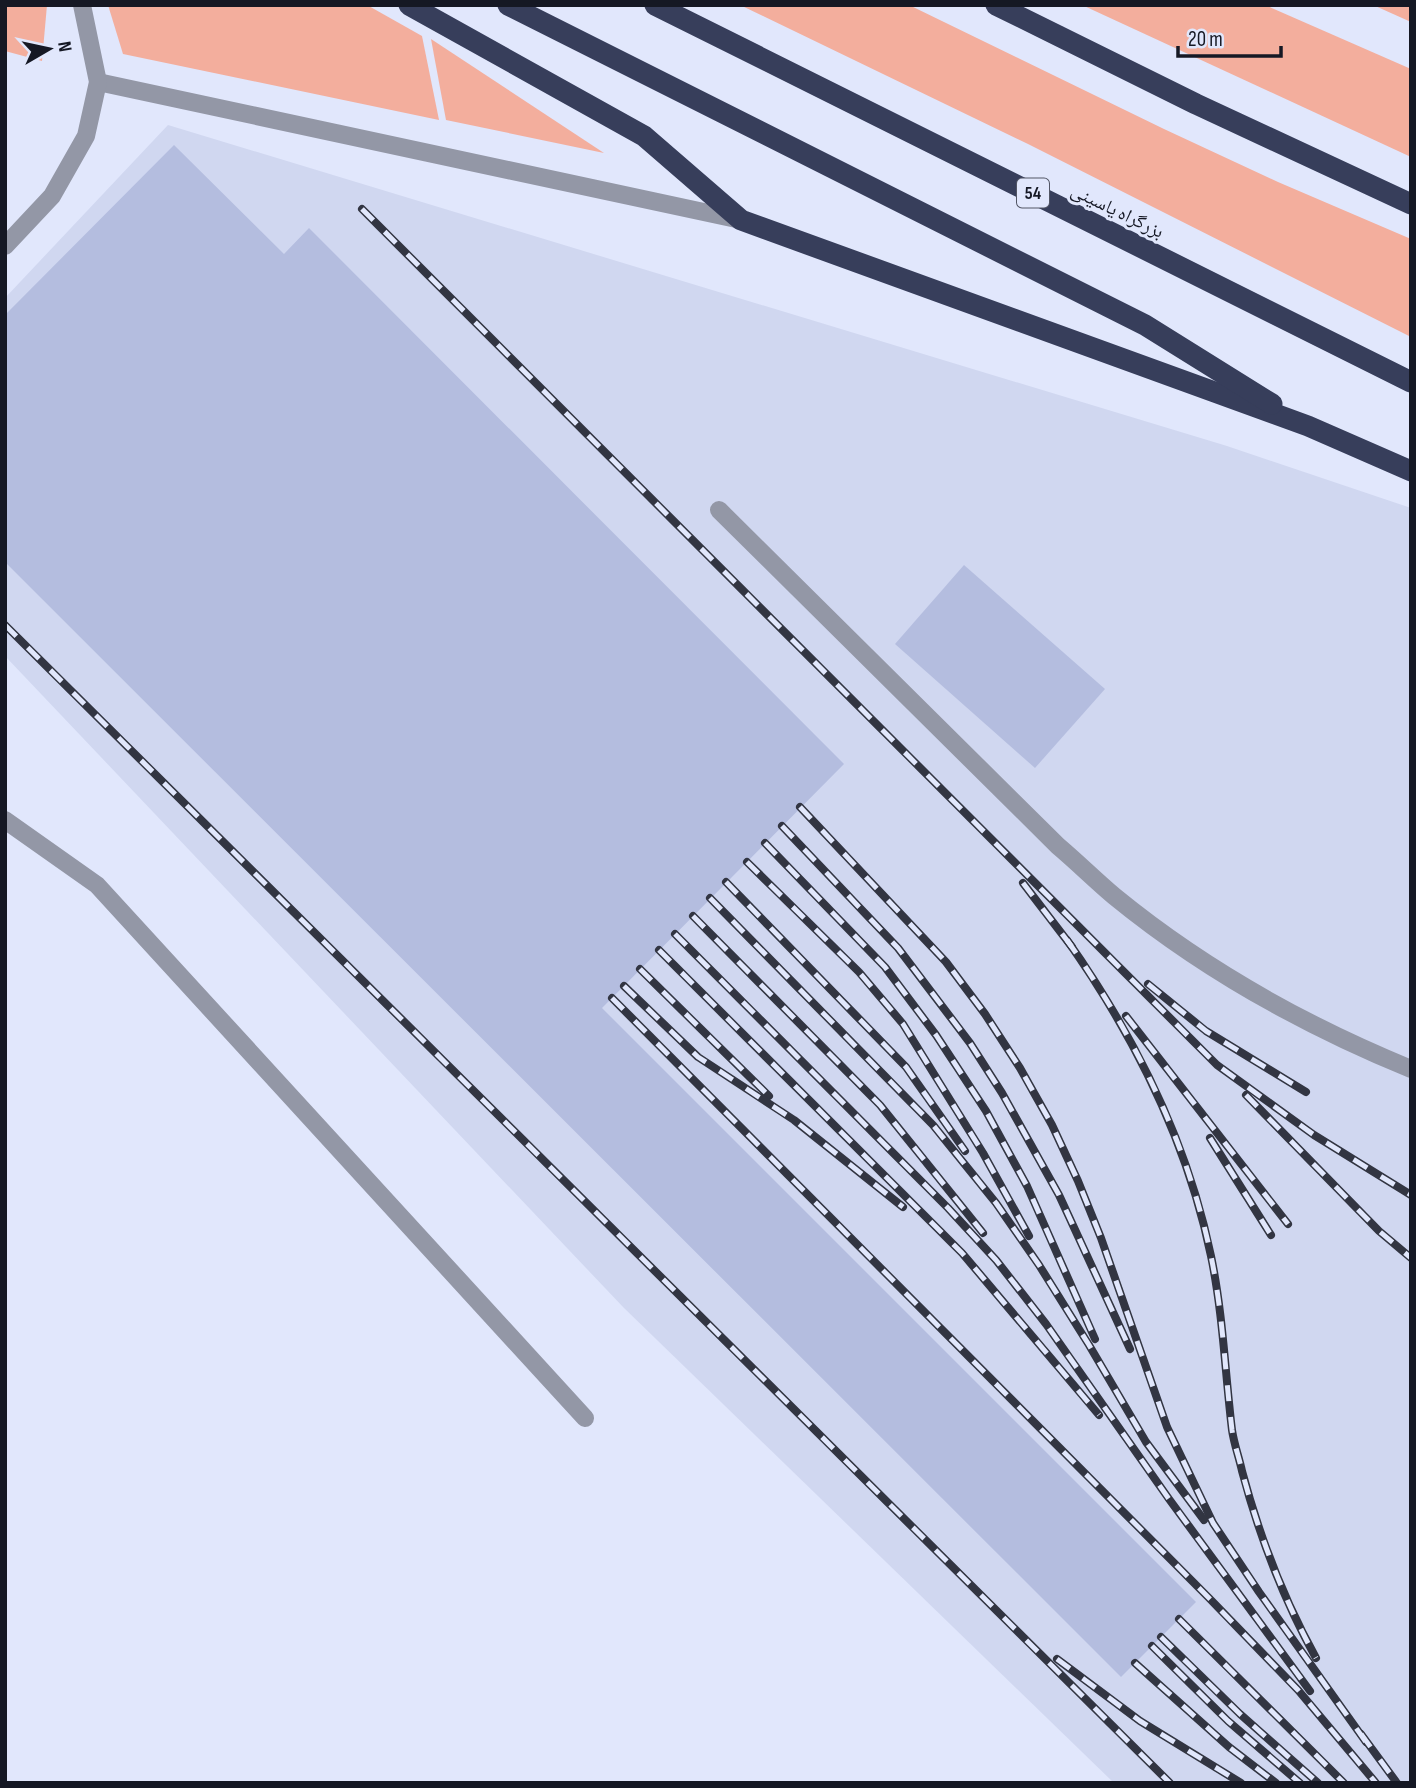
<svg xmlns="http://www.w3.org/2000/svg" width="1416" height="1788" font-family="'Sofia Sans Condensed','Noto Naskh Arabic',sans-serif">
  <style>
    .built { fill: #d0d7f0 }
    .green { fill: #f3ae9d }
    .building { fill: #b4bddf }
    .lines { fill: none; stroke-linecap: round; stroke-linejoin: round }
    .minor { stroke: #9397a6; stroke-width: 18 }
    .highway { stroke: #373e5b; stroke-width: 21 }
    .rail-casing { stroke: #323542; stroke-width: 8 }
    .rail { stroke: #e1e7fc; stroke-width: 5; stroke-dasharray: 16; stroke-linecap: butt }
    .labels { text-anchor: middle; stroke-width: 6; stroke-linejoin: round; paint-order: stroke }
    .shield { fill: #e1e7fc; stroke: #525665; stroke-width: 2 }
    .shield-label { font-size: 18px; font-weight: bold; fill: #151824 }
    .street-label { font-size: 19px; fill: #151824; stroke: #e1e7fc }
  </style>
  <rect width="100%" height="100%" fill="#e1e7fc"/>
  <polygon class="built" points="168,125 1227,446 1411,508 1411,1783 1114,1783 624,1308 5,656 5,298"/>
  <g class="green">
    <polygon points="5,5 47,5 42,61 5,51"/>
    <polygon points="108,5 367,5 422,36 439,120 123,54"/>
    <polygon points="740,5 909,5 1164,129 1278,182 1411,239 1411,337 1028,144"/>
    <polygon points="1082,5 1265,5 1411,69 1411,157"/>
    <polygon points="1373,5 1411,5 1411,22"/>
    <polygon points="431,39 604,153 446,120"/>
  </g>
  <g class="building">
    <polygon points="174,145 284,254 309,228 844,764 602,1008 1196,1602 1121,1677 5,562 5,315"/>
    <polygon points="964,565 1105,689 1035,768 895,644"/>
  </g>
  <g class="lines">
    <g class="minor">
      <polyline points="98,82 741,220"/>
      <polyline points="5,246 52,196 86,136 98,82 82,5"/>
      <path d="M719 510 1058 846C1077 862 1095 880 1114 896 1202 968 1306 1026 1411 1069"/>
      <polyline points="5,820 97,885 585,1418"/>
    </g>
    <g class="highway">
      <polyline points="409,5 644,136 741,220 1308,426 1411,471"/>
      <polyline points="508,5 1145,325 1272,404"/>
      <polyline points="655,5 1411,382"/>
      <polyline points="996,5 1196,104 1411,204"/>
    </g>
    <g class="rail-casing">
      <g id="rail">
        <polyline points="362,209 1217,1065 1314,1135 1411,1195"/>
        <polyline points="5,625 1170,1783"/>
        <polyline points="800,807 946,962 985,1014 1020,1068 1052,1125 1078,1181 1101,1238 1167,1427 1213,1523 1259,1592 1366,1742"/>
        <polyline points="782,826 898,948 970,1043 1002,1093 1059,1195 1130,1349"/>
        <polyline points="765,843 885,967 936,1035 986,1111 1027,1186 1095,1339"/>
        <polyline points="747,862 859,972 903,1024 983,1153 1029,1236"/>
        <polyline points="726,882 906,1067 965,1151"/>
        <polyline points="1023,883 1072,947"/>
        <polyline points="710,898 933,1125 996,1203 1039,1265 1089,1345 1146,1442 1204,1520"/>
        <polyline points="693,916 880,1105 983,1233"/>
        <polyline points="675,934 948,1208 996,1260 1046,1324 1169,1499 1310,1691"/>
        <path d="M1067 940C1134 1035 1187 1140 1211 1256 1223 1314 1225 1372 1232 1430 1234 1444 1239 1457 1242 1471 1259 1535 1284 1600 1316 1658"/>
        <polyline points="659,950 962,1253 1099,1415"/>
        <polyline points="640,969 769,1096"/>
        <polyline points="1148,984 1206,1031 1306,1092"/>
        <polyline points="624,986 698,1057 794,1120 903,1207"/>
        <polyline points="612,998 1209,1598 1298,1690 1376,1783"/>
        <polyline points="1126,1016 1288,1224"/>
        <polyline points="1246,1095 1379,1231 1411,1258"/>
        <polyline points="1210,1138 1271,1235"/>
        <polyline points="1179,1619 1344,1783"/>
        <polyline points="1161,1637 1240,1714 1318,1783"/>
        <polyline points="1152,1646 1228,1721 1300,1783"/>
        <polyline points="1057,1659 1140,1721 1241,1783"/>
        <polyline points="1135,1663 1229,1747 1276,1783"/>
        <polyline points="1361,1734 1397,1783"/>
      </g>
    </g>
    <use href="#rail" class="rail"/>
  </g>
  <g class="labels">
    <rect class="shield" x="1017" y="178.5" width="32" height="29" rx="5"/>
    <g class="shield-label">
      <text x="1033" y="199">54</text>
    </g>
    <g class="street-label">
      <text transform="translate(1118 210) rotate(26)" y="7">بزرگراه یاسینی</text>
    </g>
  </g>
  <rect width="1416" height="1788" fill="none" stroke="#151824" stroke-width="14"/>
  <g transform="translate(49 49) rotate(81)" stroke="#e1e7fc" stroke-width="5" paint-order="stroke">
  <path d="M0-5L12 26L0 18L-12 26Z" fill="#151824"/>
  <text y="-10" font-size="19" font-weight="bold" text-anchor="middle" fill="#151824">N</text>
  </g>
  <path d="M1178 46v10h103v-10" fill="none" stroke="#151824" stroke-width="3.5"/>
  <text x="1188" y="46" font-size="21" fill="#151824" stroke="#e1e7fc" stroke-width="5" paint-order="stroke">20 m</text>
</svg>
